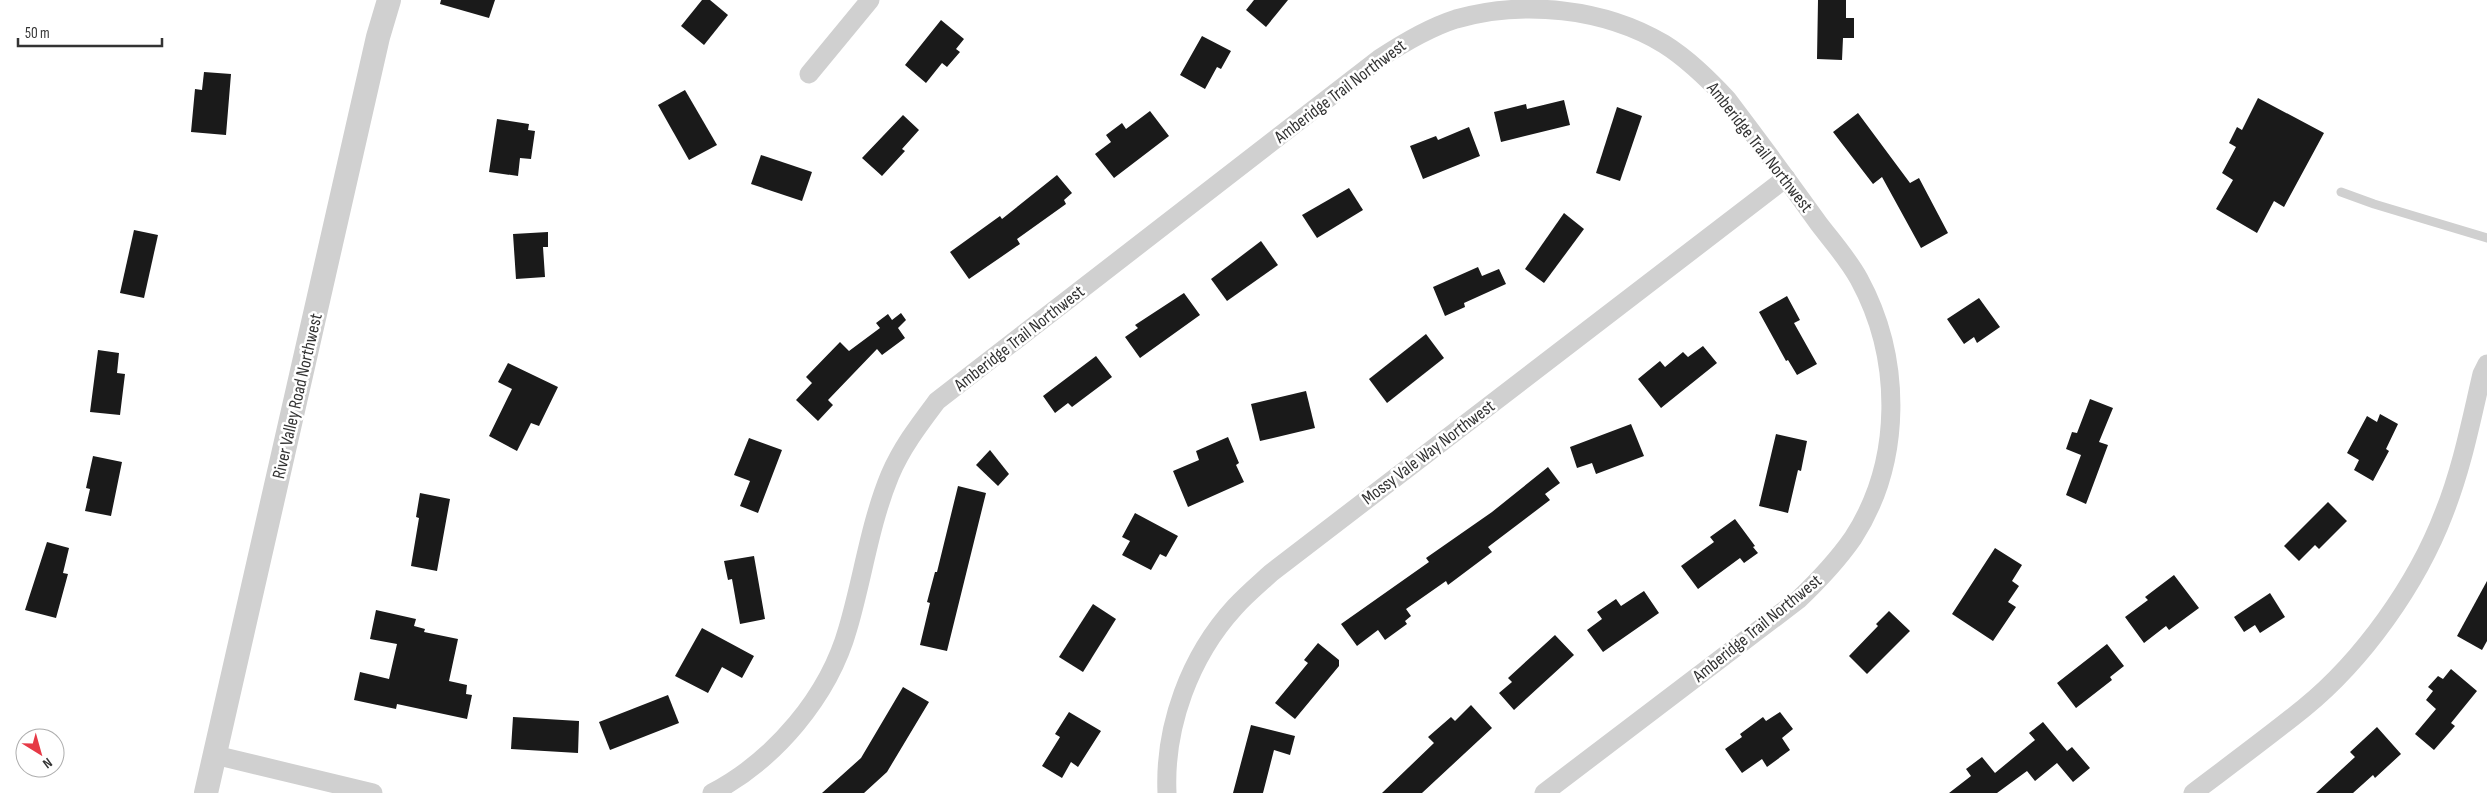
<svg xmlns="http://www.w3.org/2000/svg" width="2487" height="793" font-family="'Sofia Sans Condensed',sans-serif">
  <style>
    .building { fill: #1a1a1a }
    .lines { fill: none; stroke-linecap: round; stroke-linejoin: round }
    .service { stroke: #d0d0d0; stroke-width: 9 }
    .minor { stroke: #d0d0d0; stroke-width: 19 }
    .tertiary { stroke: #d0d0d0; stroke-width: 24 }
    .labels { text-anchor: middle; stroke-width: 5; stroke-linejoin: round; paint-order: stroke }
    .street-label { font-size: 18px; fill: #333; stroke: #fff }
  </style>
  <rect width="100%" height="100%" fill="#fff"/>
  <g class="building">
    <polygon points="441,0 495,0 489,18 440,4"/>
    <polygon points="702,0 710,0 728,15 704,45 681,26"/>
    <polygon points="1254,0 1288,0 1266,27 1246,10"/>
    <polygon points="1818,0 1846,0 1846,18 1854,18 1854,38 1843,38 1842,60 1817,59"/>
    <polygon points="941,20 964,39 956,49 960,52 947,67 942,63 926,83 905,65"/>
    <polygon points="1202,36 1231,51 1221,69 1217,67 1205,89 1180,75"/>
    <polygon points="204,72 231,74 226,135 191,132 195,89 202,90"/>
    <polygon points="685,90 717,145 689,160 658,105"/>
    <polygon points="2258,98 2324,133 2284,207 2274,201 2257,233 2216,209 2233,180 2222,173 2236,147 2229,143 2237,127 2242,130"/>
    <polygon points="1564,100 1570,125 1501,142 1494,112 1526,104 1527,109"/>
    <polygon points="1617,107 1642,116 1620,181 1596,173"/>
    <polygon points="1150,111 1169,136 1114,178 1095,154 1111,142 1106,135 1122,123 1126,129"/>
    <polygon points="1858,113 1910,183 1919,178 1948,233 1921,248 1882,177 1873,184 1833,132"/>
    <polygon points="903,115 919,130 902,149 905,151 882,176 862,158"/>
    <polygon points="497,119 529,124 528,130 535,131 531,159 520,158 518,176 489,172"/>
    <polygon points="1469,127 1480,156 1423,179 1410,146 1436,136 1438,140"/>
    <polygon points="761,155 812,172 802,201 751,184"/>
    <polygon points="1057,175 1072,193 1064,200 1066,204 1017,239 1020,244 969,279 950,252 1000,216 1002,219"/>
    <polygon points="1349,188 1363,210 1317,238 1302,215"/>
    <polygon points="1564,213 1584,229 1544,283 1525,269"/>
    <polygon points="134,230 158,235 144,298 120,293"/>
    <polygon points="548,232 548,247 543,247 545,277 516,279 513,234"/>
    <polygon points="1261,241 1278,265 1227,301 1211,279"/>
    <polygon points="1478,267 1482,276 1499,269 1506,284 1464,303 1465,307 1445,316 1433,287"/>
    <polygon points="1184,293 1200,315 1140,358 1125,337 1138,328 1135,325"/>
    <polygon points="1787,296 1800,320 1794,323 1817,364 1797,375 1788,360 1786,361 1759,312"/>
    <polygon points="1979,298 2000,327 1977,343 1974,337 1964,344 1947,319"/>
    <polygon points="901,313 906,320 898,328 905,338 882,355 877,349 828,400 833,405 818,421 796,400 812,383 806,377 840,342 849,351 880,328 876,323 888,314 892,320"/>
    <polygon points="1426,334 1444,358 1387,403 1369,379"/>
    <polygon points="1703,346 1717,363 1661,408 1638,379 1660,361 1665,367 1683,352 1688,357"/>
    <polygon points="98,350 119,353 117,373 125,374 120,415 90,412"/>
    <polygon points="1096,356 1112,377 1072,407 1068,403 1055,413 1043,396"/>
    <polygon points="508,363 558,387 539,426 531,423 517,451 489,436 512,389 498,382"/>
    <polygon points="1306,391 1315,428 1260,441 1251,404"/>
    <polygon points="2090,399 2113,408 2099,442 2108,445 2086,504 2066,495 2081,455 2066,449 2072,432 2077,433"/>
    <polygon points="2380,414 2398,424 2386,449 2389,451 2373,481 2354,470 2359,460 2347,453 2367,416 2377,422"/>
    <polygon points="1631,424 1644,456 1596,474 1592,463 1577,468 1570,447"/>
    <polygon points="1776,434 1807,441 1801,471 1798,470 1788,513 1759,506"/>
    <polygon points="1228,437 1239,463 1236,465 1244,482 1188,507 1173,471 1199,460 1196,451"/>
    <polygon points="749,438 782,450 758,513 740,506 750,481 734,475"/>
    <polygon points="990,450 1009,474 998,486 976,465"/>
    <polygon points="93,456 122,462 111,516 85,511 90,489 86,488"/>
    <polygon points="1548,467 1560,483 1545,494 1550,500 1488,547 1492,552 1448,585 1446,581 1406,609 1411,616 1405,621 1407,624 1385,640 1378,630 1357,646 1341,624 1429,562 1426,558 1492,512"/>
    <polygon points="958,486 986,493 947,651 920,645 930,603 927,602 935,572 937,572"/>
    <polygon points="420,493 450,499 437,571 411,566 419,518 416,517"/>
    <polygon points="2328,502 2347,521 2319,549 2315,545 2299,561 2284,546"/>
    <polygon points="1135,513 1178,536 1166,557 1160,554 1151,570 1122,555 1130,541 1122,537"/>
    <polygon points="1735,519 1755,546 1753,547 1758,553 1744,563 1740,558 1698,589 1681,566 1714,542 1710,537"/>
    <polygon points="47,542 69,548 63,573 68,574 56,618 25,610"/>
    <polygon points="1995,548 2022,565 2012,581 2019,586 2008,602 2016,607 1993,641 1952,614"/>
    <polygon points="754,556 765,619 740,624 732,579 728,580 724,561"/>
    <polygon points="2174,575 2199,608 2169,630 2166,626 2144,643 2125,617 2148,600 2145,597"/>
    <polygon points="2487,581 2487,641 2482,650 2457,636"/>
    <polygon points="1644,591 1659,613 1603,652 1587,630 1602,619 1597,612 1616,599 1621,606"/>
    <polygon points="2270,593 2285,617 2260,633 2255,625 2244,632 2234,617"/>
    <polygon points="1093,604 1116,619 1083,672 1059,657"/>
    <polygon points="376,610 416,619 414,626 425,629 424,632 458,639 449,681 467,685 466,694 472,695 467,719 397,704 396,709 354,700 360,672 389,679 397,644 370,639"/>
    <polygon points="1889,611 1910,631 1867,674 1849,656 1878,626 1876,624"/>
    <polygon points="702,628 754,656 742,678 722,667 708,693 675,676"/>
    <polygon points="1555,635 1574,655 1514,710 1499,693 1512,682 1508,678"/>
    <polygon points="1318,643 1339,660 1339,666 1295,719 1275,703 1308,663 1304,660"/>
    <polygon points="2107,644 2124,666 2110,677 2112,680 2076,708 2057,683"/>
    <polygon points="2451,669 2477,691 2451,723 2455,726 2434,750 2415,734 2436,709 2426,700 2433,691 2428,687 2438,676 2443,679"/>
    <polygon points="903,687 929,702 887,772 864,793 822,793 861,758"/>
    <polygon points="668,695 679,723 610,750 599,722"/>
    <polygon points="1471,705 1492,728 1422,793 1382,793 1434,743 1428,737 1451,717 1455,721"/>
    <polygon points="1069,712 1101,731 1078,767 1071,762 1062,778 1042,766 1060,737 1055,734"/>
    <polygon points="1780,712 1793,729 1782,738 1790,750 1767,767 1762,759 1742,773 1725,749 1742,737 1740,734 1763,717 1766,721"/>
    <polygon points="513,717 579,721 578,753 511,749"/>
    <polygon points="2043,722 2067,751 2072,747 2090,768 2073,782 2057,763 2035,781 2027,771 1997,793 1949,793 1971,776 1966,769 1982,757 1995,773 2035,740 2029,733"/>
    <polygon points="1251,725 1295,736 1290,755 1274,750 1263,793 1233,793"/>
    <polygon points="2377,727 2401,754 2375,778 2373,775 2353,793 2316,793 2355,757 2350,752"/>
  </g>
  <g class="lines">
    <polyline class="service" points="2341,192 2374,204 2487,238"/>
    <g class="minor">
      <polyline points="809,74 870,0"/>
      <polyline points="215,755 373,793"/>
      <path d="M712 793C775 760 829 696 848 628 863 577 870 523 890 475 902 447 919 425 937 401L1379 59C1403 43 1428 28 1456 19 1523 0 1604 8 1664 44 1688 59 1708 79 1727 99 1758 140 1789 182 1819 224 1832 241 1848 259 1859 279 1902 358 1903 461 1853 538 1837 561 1818 581 1798 600L1544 793"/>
      <path d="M1167 793C1164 726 1190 656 1235 607 1246 595 1259 584 1271 573L1786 178"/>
      <path d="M2193 793C2230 765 2268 737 2304 708 2363 660 2417 584 2444 513 2462 468 2471 421 2482 374L2487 364"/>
    </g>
    <polyline class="tertiary" points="206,793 378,37 389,0"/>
  </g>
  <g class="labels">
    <g class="street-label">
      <text transform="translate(1340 91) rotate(-37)" y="6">Amberidge Trail Northwest</text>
      <text transform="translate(1760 147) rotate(52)" y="6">Amberidge Trail Northwest</text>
      <text transform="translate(1019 338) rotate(-38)" y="6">Amberidge Trail Northwest</text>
      <text transform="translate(297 396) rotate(-77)" y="6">River Valley Road Northwest</text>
      <text transform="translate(1428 452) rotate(-37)" y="6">Mossy Vale Way Northwest</text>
      <text transform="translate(1757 628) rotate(-39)" y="6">Amberidge Trail Northwest</text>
    </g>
  </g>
  <g transform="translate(40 753) rotate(143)"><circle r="24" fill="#ffffff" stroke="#adadad"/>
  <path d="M0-4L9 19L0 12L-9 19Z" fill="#e63946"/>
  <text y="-8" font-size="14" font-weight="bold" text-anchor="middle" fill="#333333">N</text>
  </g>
  <path d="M18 38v8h144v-8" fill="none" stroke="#333333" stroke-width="2.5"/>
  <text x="25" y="38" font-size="15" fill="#333333" stroke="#ffffff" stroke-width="4" paint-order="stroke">50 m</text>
</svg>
